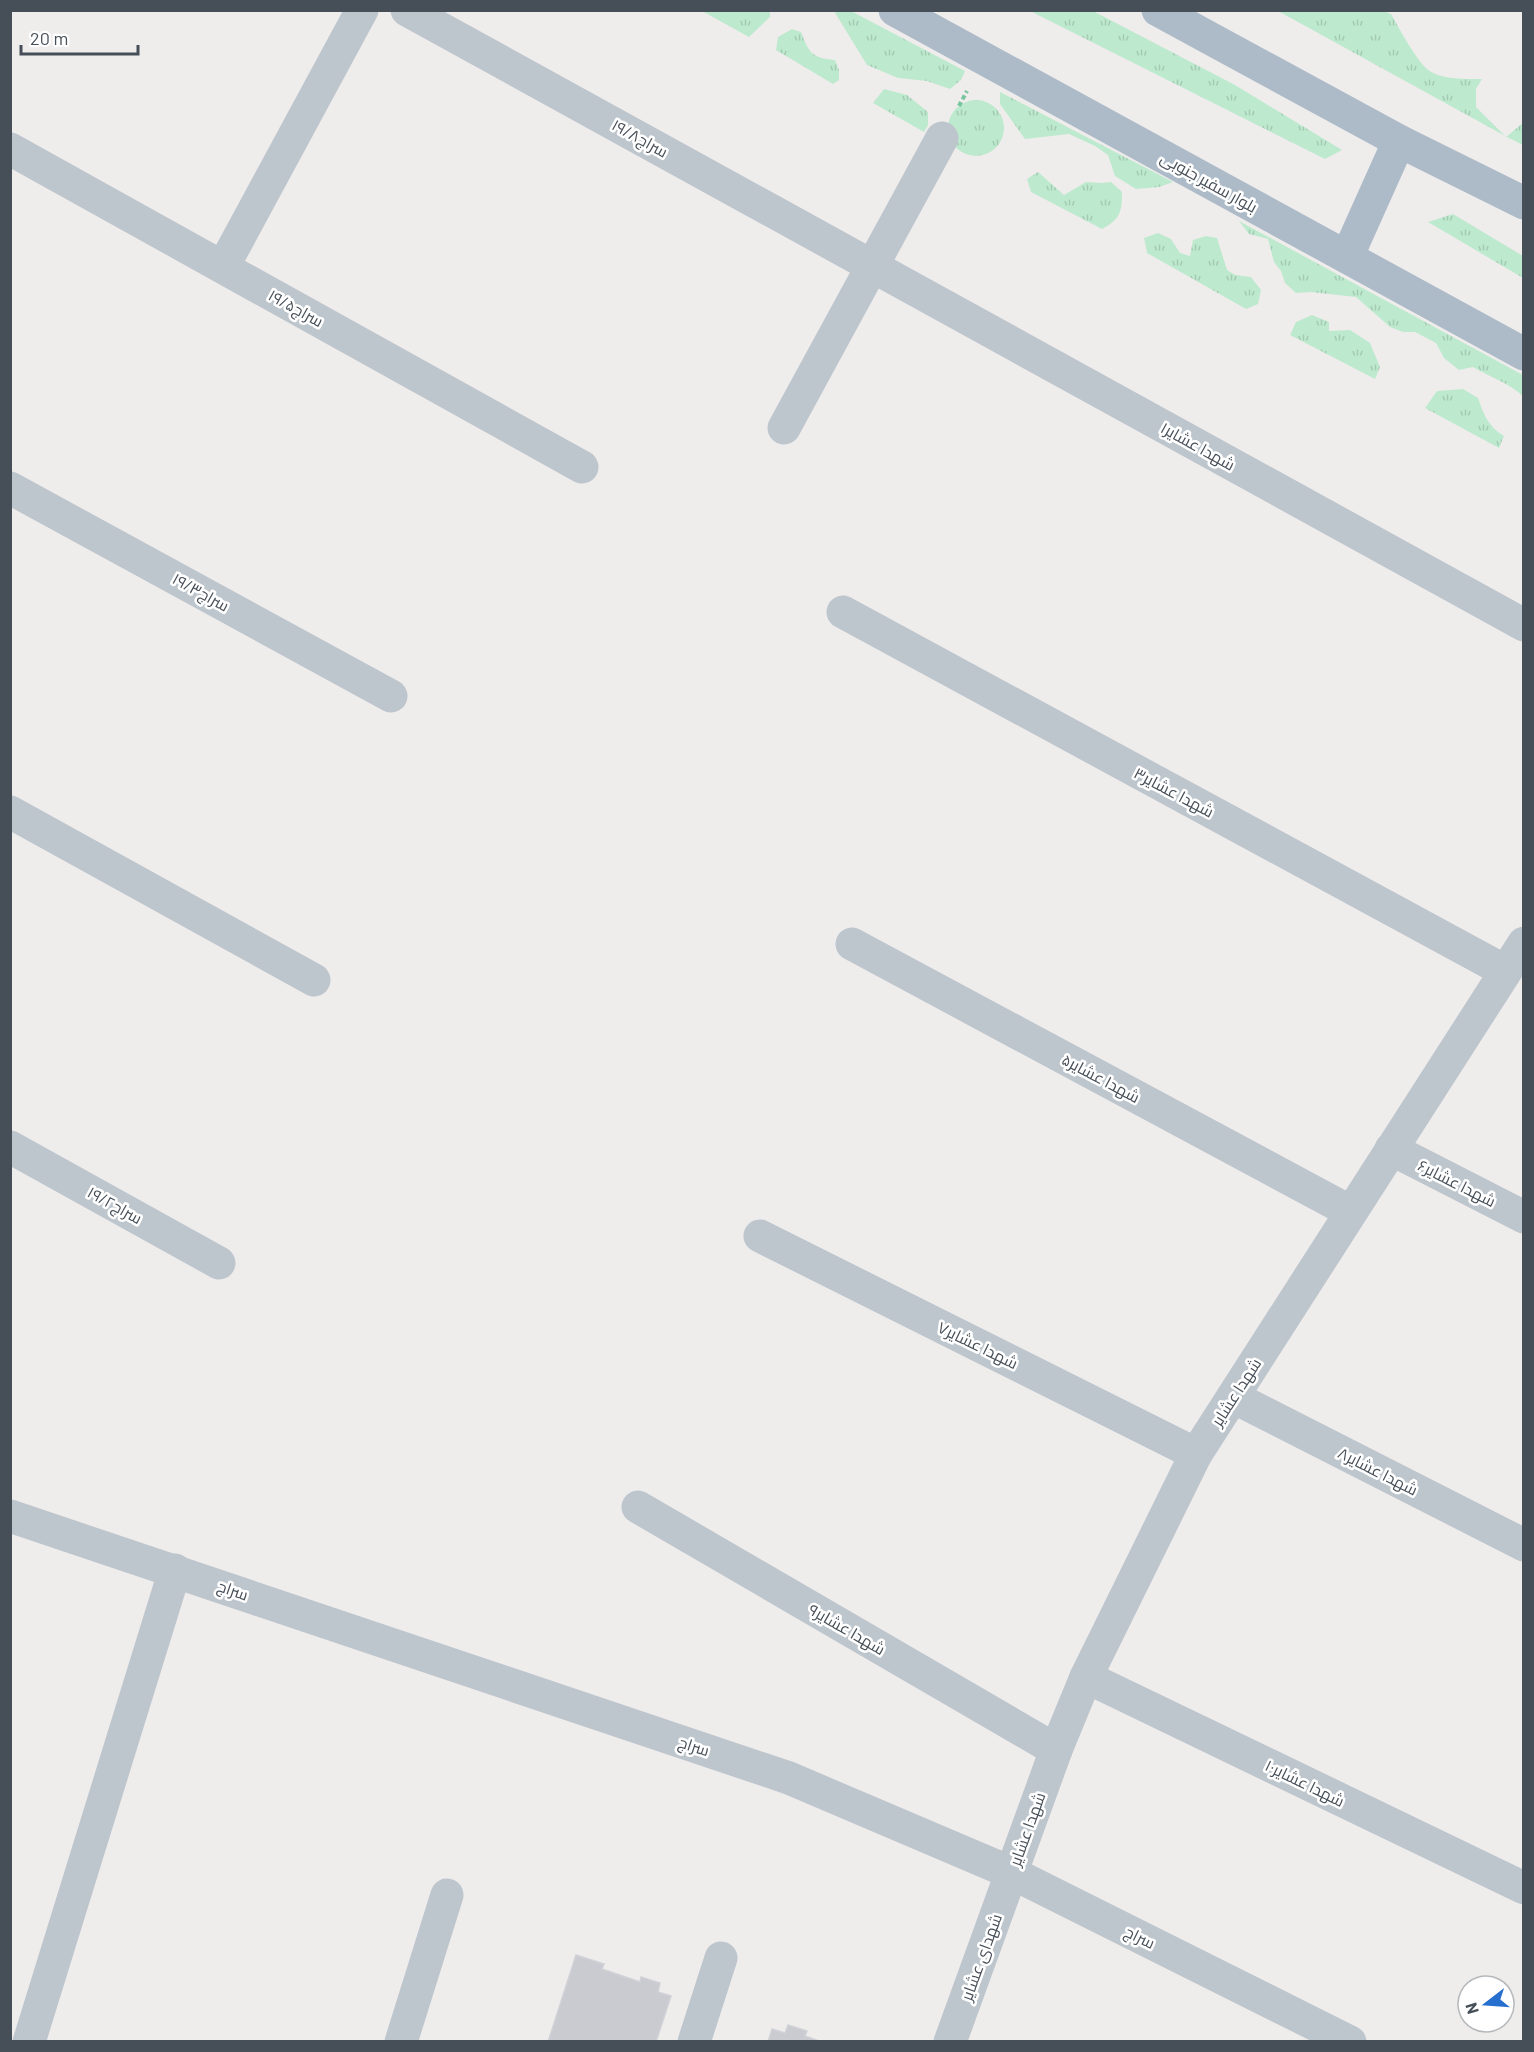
<svg xmlns="http://www.w3.org/2000/svg" width="1534" height="2052" font-family="Barlow,Cairo,sans-serif">
  <style>
    .grass { fill: url(#grass-tufts) }
    .building { fill: #cacbd1; stroke: #d0d2d7; stroke-width: 1.5 }
    .lines { fill: none; stroke-linecap: round; stroke-linejoin: round }
    .path { stroke: #78c59f; stroke-width: 4; stroke-dasharray: 4.5 3; stroke-linecap: butt }
    .minor { stroke: #bec6cd; stroke-width: 33 }
    .major { stroke: #adbbc9; stroke-width: 33 }
    .labels { text-anchor: middle; stroke-width: 5; stroke-linejoin: round; paint-order: stroke }
    .street-label { font-size: 16px; fill: #464f58; stroke: #fff }
  </style>
  <defs>
    <pattern id="grass-tufts" width="24" height="20" patternUnits="userSpaceOnUse" patternTransform="scale(1.5)"><rect width="24" height="20" fill="#bdeace"/><path d="M3 7l-1-3M5 7V3M7 7l1-3M15 17l-1-3M17 17v-4M19 17l1-3" fill="none" stroke="#a4cab3"/></pattern>
  </defs>
  <rect width="100%" height="100%" fill="#efecec"/>
  <g class="grass">
    <path d="M1381 10 1391 14C1399 28 1415 58 1427 69 1440 80 1467 79 1482 79L1476 89V107L1506 137 1523 123V145L1507 137 1278 11Z"/>
    <polygon points="702,11 770,11 770,17 749,37"/>
    <polygon points="834,11 851,11 965,71 961,80 950,89 927,81 898,78 867,65"/>
    <polygon points="1030,11 1093,11 1235,85 1342,150 1325,159"/>
    <path d="M792 29 801 32C809 53 812 58 835 60L839 70V80L833 84 776 50 778 37Z"/>
    <polygon points="884,89 907,95 928,112 928,125 924,132 873,103"/>
    <polygon points="1000,92 1173,182 1159,187 1136,189 1115,176 1108,155 1095,146 1069,134 1025,139 1000,104"/>
    <circle cx="976" cy="128" r="28"/>
    <path d="M1038 172 1064 195 1086 182 1102 183 1111 182 1122 192C1122 213 1120 219 1102 229L1031 192 1027 179Z"/>
    <polygon points="1453,214 1523,256 1523,278 1428,222"/>
    <path d="M1239 221 1523 375V396C1509 383 1490 377 1473 367L1459 370 1444 358 1436 343 1415 332H1403L1390 327 1356 297 1311 292 1296 293 1285 283 1281 271 1274 262 1268 239 1249 234Z"/>
    <polygon points="1158,233 1171,239 1180,253 1190,256 1193,240 1206,236 1217,238 1227,270 1235,275 1251,277 1261,290 1258,304 1246,309 1147,253 1144,238"/>
    <polygon points="1312,315 1329,322 1329,331 1350,330 1370,343 1380,367 1375,379 1290,335 1296,322"/>
    <path d="M1463 389 1478 398C1484 415 1488 426 1504 436L1499 448 1425 408 1437 391Z"/>
  </g>
  <g class="building">
    <polygon points="576,1955 604,1964 602,1969 640,1982 641,1977 660,1983 658,1992 671,1996 656,2042 548,2042"/>
    <polygon points="788,2025 807,2031 805,2036 822,2042 768,2042 772,2029 785,2033"/>
  </g>
  <g class="lines">
    <polyline class="path" points="959,106 967,91"/>
    <g class="minor">
      <polyline points="407,10 1524,625"/>
      <polyline points="10,149 582,467"/>
      <polyline points="223,267 362,10"/>
      <polyline points="784,428 942,138"/>
      <polyline points="10,488 391,696"/>
      <polyline points="843,612 1505,971"/>
      <polyline points="10,812 314,980"/>
      <polyline points="852,944 1351,1212"/>
      <polyline points="10,1147 219,1263"/>
      <polyline points="1391,1149 1524,1217"/>
      <polyline points="760,1236 1196,1454"/>
      <polyline points="1233,1397 1524,1545"/>
      <polyline points="638,1507 1056,1750"/>
      <polyline points="10,1516 789,1778 1012,1873 1350,2042"/>
      <polyline points="1086,1677 1524,1888"/>
      <polyline points="29,2042 175,1570"/>
      <polyline points="401,2042 447,1895"/>
      <polyline points="694,2042 721,1958"/>
      <polyline points="950,2042 1056,1750 1086,1677 1196,1454 1524,943"/>
    </g>
    <g class="major">
      <polyline points="895,10 1524,354"/>
      <polyline points="1158,10 1399,141 1524,203"/>
      <polyline points="1347,257 1399,141"/>
    </g>
  </g>
  <g class="labels">
    <g class="street-label">
      <text transform="translate(640 138) rotate(29)" y="6">سراج۱۹/۸</text>
      <text transform="translate(1209 182) rotate(29)" y="6">بلوار سفیر جنوبی</text>
      <text transform="translate(296 308) rotate(29)" y="6">سراج۱۹/۵</text>
      <text transform="translate(1198 446) rotate(29)" y="6">شهدا عشایر۱</text>
      <text transform="translate(201 592) rotate(29)" y="6">سراج۱۹/۳</text>
      <text transform="translate(1174 792) rotate(28)" y="6">شهدا عشایر۳</text>
      <text transform="translate(1101 1078) rotate(28)" y="6">شهدا عشایر۵</text>
      <text transform="translate(1457 1183) rotate(27)" y="6">شهدا عشایر۶</text>
      <text transform="translate(115 1205) rotate(29)" y="6">سراج۱۹/۲</text>
      <text transform="translate(978 1345) rotate(26)" y="6">شهدا عشایر۷</text>
      <text transform="translate(1236 1392) rotate(-57)" y="6">شهدا عشایر</text>
      <text transform="translate(1378 1471) rotate(27)" y="6">شهدا عشایر۸</text>
      <text transform="translate(233 1590) rotate(19)" y="6">سراج</text>
      <text transform="translate(847 1629) rotate(30)" y="6">شهدا عشایر۹</text>
      <text transform="translate(694 1746) rotate(18)" y="6">سراج</text>
      <text transform="translate(1305 1783) rotate(26)" y="6">شهدا عشایر۱۰</text>
      <text transform="translate(1027 1829) rotate(-70)" y="6">شهدا عشایر</text>
      <text transform="translate(1140 1937) rotate(26)" y="6">سراج</text>
      <text transform="translate(981 1957) rotate(-70)" y="6">شهدای عشایر</text>
    </g>
  </g>
  <rect width="1534" height="2052" fill="none" stroke="#464f58" stroke-width="24"/>
  <g transform="translate(1486 2004) rotate(253)"><circle r="28" fill="#ffffff" stroke="#b5b9bc" stroke-width="1.5"/>
  <path d="M0-4.5L10 22L0 15L-10 22Z" fill="#276fce"/>
  <text y="-9" font-size="16" font-weight="bold" text-anchor="middle" fill="#464f58">N</text>
  </g>
  <path d="M21 45v9h117v-9" fill="none" stroke="#464f58" stroke-width="3"/>
  <text x="30" y="45" font-size="18" fill="#464f58" stroke="#ffffff" stroke-width="4.5" paint-order="stroke">20 m</text>
</svg>
